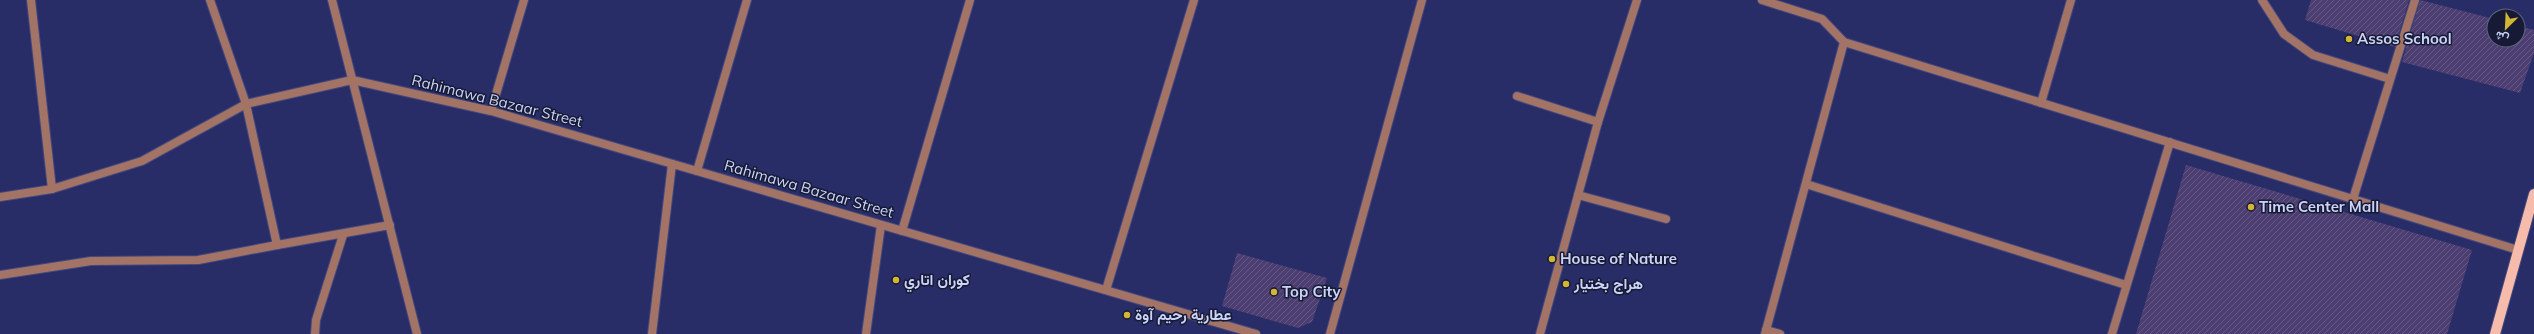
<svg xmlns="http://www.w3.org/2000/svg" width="2534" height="334" font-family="Mulish,Vazirmatn,sans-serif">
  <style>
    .building { fill: url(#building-hatch) }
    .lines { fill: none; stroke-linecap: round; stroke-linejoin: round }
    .service-casing { stroke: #42487f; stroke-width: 10 }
    .minor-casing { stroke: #42487f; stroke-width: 10 }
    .primary-casing { stroke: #42487f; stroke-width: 12 }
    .service { stroke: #a37366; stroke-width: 8 }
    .minor { stroke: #a37366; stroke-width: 8 }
    .primary { stroke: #f6bbab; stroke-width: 10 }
    .poi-dot { fill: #d4b635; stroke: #161a34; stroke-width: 1.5 }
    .labels { text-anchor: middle; stroke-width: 3; stroke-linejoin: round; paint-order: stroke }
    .poi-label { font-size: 15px; font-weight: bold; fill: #cbd3f7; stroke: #161a34; text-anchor: start }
    .street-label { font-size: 15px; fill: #cbd3f7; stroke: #161a34 }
  </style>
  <defs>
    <pattern id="building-hatch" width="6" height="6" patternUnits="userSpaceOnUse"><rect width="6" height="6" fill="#4c3e70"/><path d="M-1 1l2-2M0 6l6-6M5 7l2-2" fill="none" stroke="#645985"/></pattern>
  </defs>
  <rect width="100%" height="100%" fill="#282d68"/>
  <g class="building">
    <polygon points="2311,0 2409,0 2395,47 2305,20"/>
    <polygon points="2420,0 2494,19 2494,40 2518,40 2518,26 2534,30 2534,53 2520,93 2402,62"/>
    <polygon points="2186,165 2472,250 2447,334 2136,334"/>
    <polygon points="1237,253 1327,278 1312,322 1298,328 1222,306"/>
  </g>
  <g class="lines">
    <g class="service-casing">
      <g id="service">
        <polyline points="1517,96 1598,122"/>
        <polyline points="1578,195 1666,219"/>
      </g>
    </g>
    <g class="minor-casing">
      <g id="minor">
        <polyline points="210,0 246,104 277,245 390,225"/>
        <polyline points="332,0 417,334"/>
        <polyline points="1762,0 1822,19 1844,42 1765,334"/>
        <polyline points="2262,0 2284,34 2313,55 2390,79"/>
        <polyline points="1844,42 2518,250"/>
        <polyline points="2041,103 2071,0"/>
        <polyline points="491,111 524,0"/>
        <polyline points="697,171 747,0"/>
        <polyline points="1806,184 2126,285"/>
        <polyline points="52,189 142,161 246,104 352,80 491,111 1256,334"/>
        <polyline points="0,197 52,189 31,0"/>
        <polyline points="2353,199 2415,0"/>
        <polyline points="902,231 970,0"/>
        <polyline points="0,275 91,261 198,260 277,245"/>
        <polyline points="1106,290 1194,0"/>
        <polyline points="1766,330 1780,334"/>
        <polyline points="315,334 316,320 343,235"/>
        <polyline points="652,334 672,164"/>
        <polyline points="866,334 881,225"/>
        <polyline points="1330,334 1422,0"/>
        <polyline points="1540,334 1598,122 1637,0"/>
        <polyline points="2112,334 2170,142"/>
      </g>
    </g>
    <g class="primary-casing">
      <polyline id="primary" points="2495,334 2534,194"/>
    </g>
    <use href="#service" class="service"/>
    <use href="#minor" class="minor"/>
    <use href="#primary" class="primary"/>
  </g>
  <g class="poi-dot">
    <circle cx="2349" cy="39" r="4"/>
    <circle cx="2251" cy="207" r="4"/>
    <circle cx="1552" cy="259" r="4"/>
    <circle cx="896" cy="280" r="4"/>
    <circle cx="1566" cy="284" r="4"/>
    <circle cx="1274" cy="292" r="4"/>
    <circle cx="1127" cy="315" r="4"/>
  </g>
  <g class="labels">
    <g class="poi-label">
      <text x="2357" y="44">Assos School</text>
      <text x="2259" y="212">Time Center Mall</text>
      <text x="1560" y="264">House of Nature</text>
      <text x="904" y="285">كوران اتاري</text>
      <text x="1574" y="289">هراج بختيار</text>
      <text x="1282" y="297">Top City</text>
      <text x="1135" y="320">عطارية رحيم آوة</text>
    </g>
    <g class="street-label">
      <text transform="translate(497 101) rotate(14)" y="5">Rahimawa Bazaar Street</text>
      <text transform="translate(809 189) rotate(16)" y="5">Rahimawa Bazaar Street</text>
    </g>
  </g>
  <g transform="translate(2506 28) rotate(204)"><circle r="19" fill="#161a34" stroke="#5e6482"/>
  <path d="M0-3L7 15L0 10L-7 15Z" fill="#d4b635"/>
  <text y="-6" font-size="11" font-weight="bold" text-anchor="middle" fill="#cbd3f7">ش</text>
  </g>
</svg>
